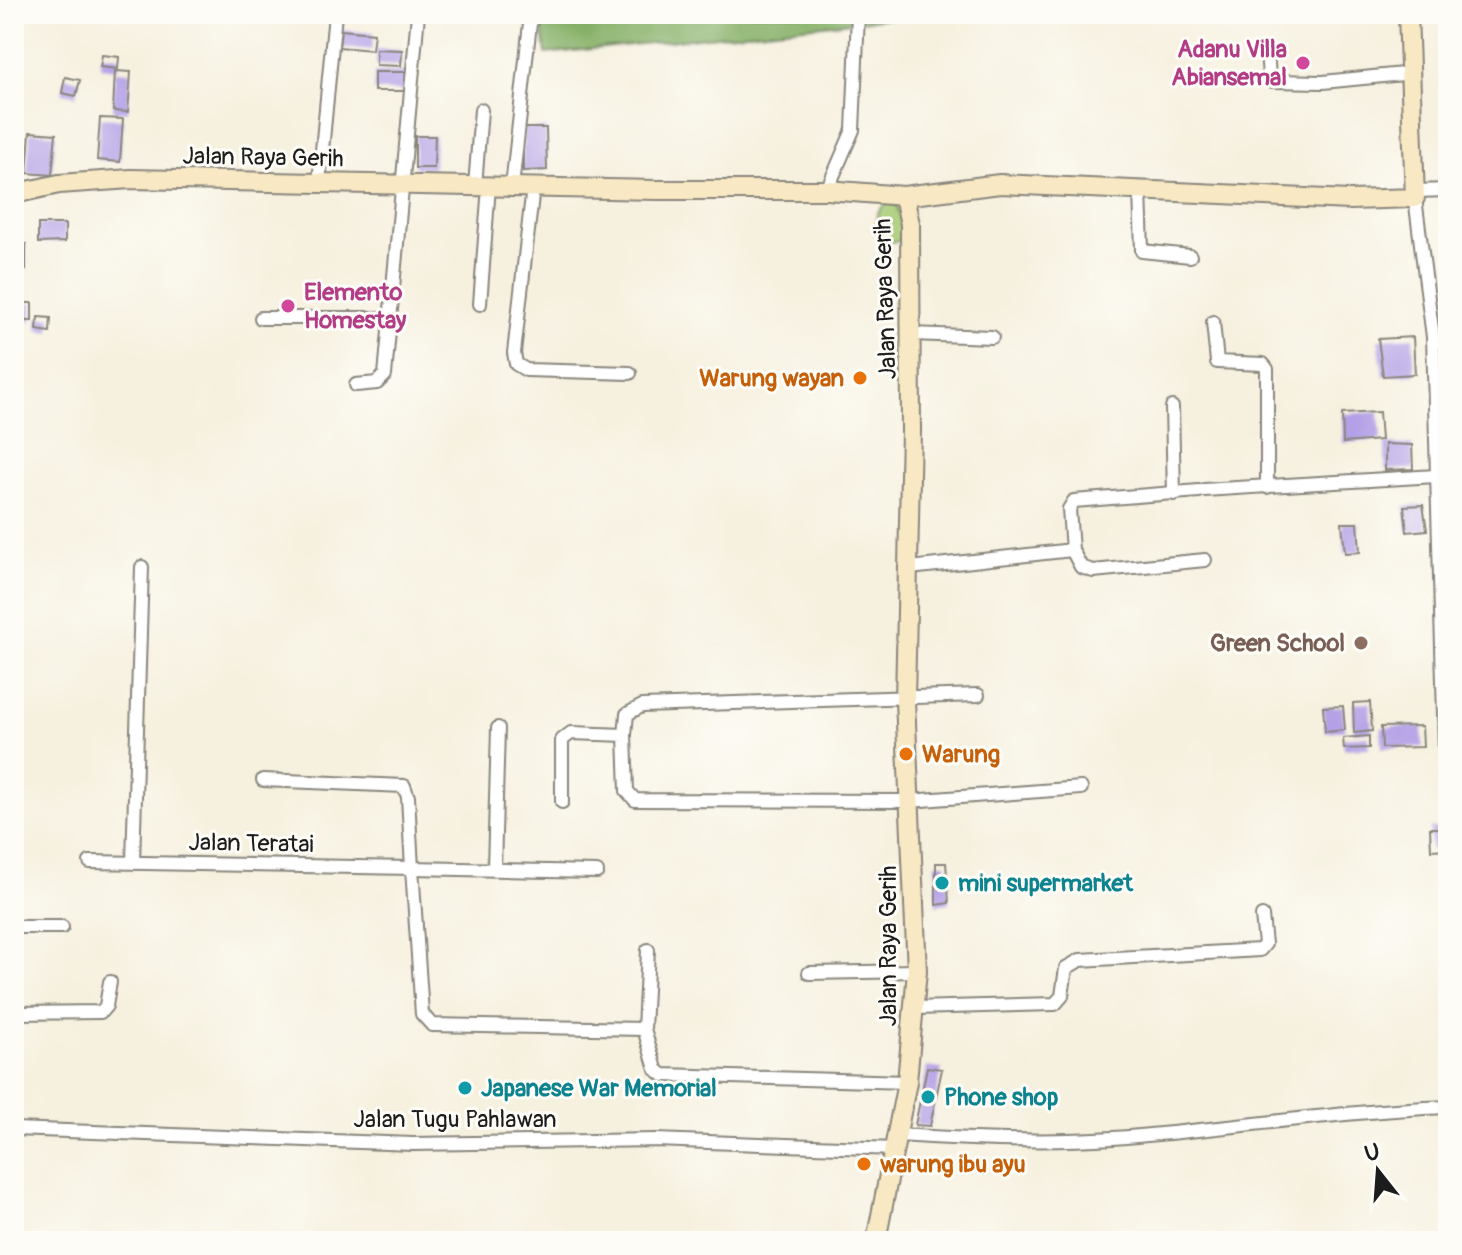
<svg xmlns="http://www.w3.org/2000/svg" width="1462" height="1255" font-family="Pangolin,sans-serif">
  <style>
    .green { fill: #a9cc76; stroke: #627449; stroke-width: 2 }
    .forest { fill: #86b067; stroke: #516642; stroke-width: 2 }
    .building { fill: #b4a0e6 }
    .lines { fill: none; stroke-linecap: round; stroke-linejoin: round }
    .street-casing { stroke: #89867d; stroke-width: 16 }
    .secondary-casing { stroke: #89867d; stroke-width: 22 }
    .street { stroke: #fff; stroke-width: 12 }
    .secondary { stroke: #f8e8c3; stroke-width: 18 }
    .hotel-dot { fill: #d1479c; stroke: #fdfcf7; stroke-width: 3 }
    .food-dot { fill: #e8710a; stroke: #fdfcf7; stroke-width: 3 }
    .education-dot { fill: #8d6e63; stroke: #fdfcf7; stroke-width: 3 }
    .culture-dot { fill: #0f9aa8; stroke: #fdfcf7; stroke-width: 3 }
    .labels { text-anchor: middle; stroke-width: 6; stroke-linejoin: round; paint-order: stroke }
    .hotel-label { font-size: 24px; font-weight: bold; fill: #b23c85; stroke: #fdfcf7; text-anchor: end }
    .street-label { font-size: 24px; fill: #1c1c1c; stroke: #fdfcf7 }
    .food-label { font-size: 24px; font-weight: bold; fill: #c56008; stroke: #fdfcf7; text-anchor: start }
    .education-label { font-size: 24px; font-weight: bold; fill: #785e54; stroke: #fdfcf7; text-anchor: end }
    .culture-label { font-size: 24px; font-weight: bold; fill: #0d838f; stroke: #fdfcf7; text-anchor: start }
  </style>
  <rect width="100%" height="100%" fill="#fdfcf7"/>
  <filter id="ink" filterUnits="userSpaceOnUse"><feTurbulence type="fractalNoise" baseFrequency=".0125" numOctaves="2"/><feDisplacementMap in="SourceGraphic" scale="16" xChannelSelector="R" yChannelSelector="G"/><feConvolveMatrix kernelMatrix="1 2 1 2 8 2 1 2 1" color-interpolation-filters="sRGB"/></filter>
  <filter id="wash" filterUnits="userSpaceOnUse"><feTurbulence type="fractalNoise" baseFrequency=".006" numOctaves="4" result="noise"/><feDisplacementMap in="SourceGraphic" scale="32" xChannelSelector="R" yChannelSelector="G"/><feGaussianBlur stdDeviation="1.8" result="paint"/><feColorMatrix in="noise" values="0 0 0 0 0 0 0 0 0 0 0 0 0 0 0 0 0 1.4 0 .05"/><feComposite in="paint" operator="in"/></filter>
  <g filter="url(#wash)">
    <rect width="100%" height="100%" fill="#f6f0de"/>
    <path class="green" d="M896 201 906 240 892 242 877 230C874 214 881 203 896 201Z"/>
    <polygon class="forest" points="540,14 928,14 546,54"/>
    <g id="blocks">
      <g class="building">
        <polygon points="341,30 374,33 372,50 339,47"/>
        <polygon points="376,49 402,50 401,66 376,65"/>
        <polygon points="102,55 119,57 118,69 100,67"/>
        <polygon points="115,71 131,72 128,112 113,111"/>
        <rect x="374" y="72" width="35" height="19"/>
        <polygon points="65,77 80,80 76,96 62,93"/>
        <polygon points="100,118 123,119 120,162 97,160"/>
        <polygon points="523,128 546,128 547,170 523,171"/>
        <polygon points="30,132 56,134 52,175 27,173"/>
        <polygon points="415,136 435,136 434,168 415,168"/>
        <polygon points="14,203 19,228 14,228"/>
        <polygon points="38,224 65,224 65,242 38,243"/>
        <polygon points="18,244 26,244 26,270 17,270"/>
        <rect x="19" y="303" width="13" height="18"/>
        <polygon points="38,317 51,318 50,332 37,330"/>
        <polygon points="1413,337 1415,374 1383,376 1378,339"/>
        <polygon points="1379,412 1381,440 1343,443 1342,414"/>
        <polygon points="1385,444 1412,445 1413,469 1385,470"/>
        <polygon points="1423,505 1427,530 1407,532 1404,506"/>
        <polygon points="1342,523 1358,523 1360,552 1345,553"/>
        <polygon points="1370,702 1372,731 1354,733 1353,703"/>
        <polygon points="1343,706 1345,730 1325,732 1323,707"/>
        <polygon points="1422,726 1423,747 1382,748 1381,727"/>
        <polygon points="1369,736 1369,748 1344,749 1343,738"/>
        <polygon points="1430,828 1448,828 1448,849 1431,850"/>
        <polygon points="936,863 946,863 949,903 936,905"/>
        <polygon points="927,1067 942,1069 930,1126 915,1125"/>
      </g>
    </g>
  </g>
  <g filter="url(#ink)">
    <use href="#blocks" fill-opacity="0" stroke="#89867d" stroke-width="2"/>
    <g class="lines">
      <g class="street-casing">
        <g id="street">
          <polyline points="1267,51 1269,77 1273,81 1323,82 1413,73"/>
          <polyline points="319,182 335,14"/>
          <polyline points="475,186 481,110"/>
          <polyline points="512,187 531,14"/>
          <polyline points="533,187 514,353 516,364 526,370 630,373"/>
          <polyline points="827,190 853,130 858,14"/>
          <polyline points="1140,190 1142,251 1190,256"/>
          <polyline points="1416,191 1448,190"/>
          <polyline points="1415,198 1433,337 1445,750 1448,757"/>
          <polyline points="480,304 489,186"/>
          <polyline points="261,318 391,318"/>
          <polyline points="1213,322 1217,362 1263,364 1267,369 1267,487"/>
          <polyline points="911,334 992,337"/>
          <polyline points="356,385 377,383 385,375 418,14"/>
          <polyline points="1172,407 1174,494"/>
          <polyline points="1204,490 1436,476"/>
          <polyline points="1072,550 1081,567 1093,571 1205,560"/>
          <polyline points="910,568 1072,550 1069,509 1074,501 1199,491"/>
          <polyline points="625,735 627,714 642,706 978,695"/>
          <polyline points="263,780 404,786 408,797 412,868 597,872"/>
          <polyline points="562,802 562,740 571,733 625,735 627,791 635,800 909,801 1081,788"/>
          <polyline points="90,862 412,868 422,1014 432,1025 644,1029 656,1069 663,1075 907,1082"/>
          <polyline points="133,862 142,567"/>
          <polyline points="494,869 498,728"/>
          <polyline points="14,927 62,927"/>
          <polyline points="809,973 917,971"/>
          <polyline points="915,1008 1055,1004 1062,996 1066,968 1080,960 1260,950 1265,944 1262,916"/>
          <polyline points="14,1013 101,1012 106,1006 110,982"/>
          <polyline points="644,1029 648,950"/>
          <polyline points="14,1129 413,1144 656,1140 895,1149"/>
          <path d="M899 1135C970 1140 1042 1143 1113 1138 1225 1130 1336 1111 1448 1107"/>
        </g>
      </g>
      <g class="secondary-casing">
        <g id="secondary">
          <polyline points="14,194 59,184 131,179 657,190 827,190 904,196 910,224 911,431 905,700 917,971 907,1082 876,1241"/>
          <polyline points="904,196 1000,184 1350,200 1415,198 1408,14"/>
        </g>
      </g>
      <use href="#street" class="street"/>
      <use href="#secondary" class="secondary"/>
    </g>
  </g>
  <g class="hotel-dot">
    <circle cx="1303" cy="63" r="8"/>
    <circle cx="288" cy="306" r="8"/>
  </g>
  <g class="food-dot">
    <circle cx="860" cy="378" r="8"/>
    <circle cx="906" cy="754" r="8"/>
    <circle cx="864" cy="1164" r="8"/>
  </g>
  <circle class="education-dot" cx="1361" cy="643" r="8"/>
  <g class="culture-dot">
    <circle cx="942" cy="883" r="8"/>
    <circle cx="465" cy="1088" r="8"/>
    <circle cx="928" cy="1097" r="8"/>
  </g>
  <g class="labels">
    <g class="hotel-label">
      <text x="1287" y="57">Adanu Villa<tspan x="1287" dy="28">Abiansemal</tspan></text>
      <text x="304" y="300" text-anchor="start">Elemento<tspan x="304" dy="28">Homestay</tspan></text>
    </g>
    <g class="street-label">
      <text transform="translate(263 157) rotate(1)" y="8">Jalan Raya Gerih</text>
      <text transform="translate(885 299) rotate(-92)" y="8">Jalan Raya Gerih</text>
      <text transform="translate(251 843) rotate(1)" y="8">Jalan Teratai</text>
      <text transform="translate(888 946) rotate(-90)" y="8">Jalan Raya Gerih</text>
      <text x="455" y="1127">Jalan Tugu Pahlawan</text>
    </g>
    <g class="food-label">
      <text x="844" y="386" text-anchor="end">Warung wayan</text>
      <text x="922" y="762">Warung</text>
      <text x="880" y="1172">warung ibu ayu</text>
    </g>
    <g class="education-label">
      <text x="1345" y="651">Green School</text>
    </g>
    <g class="culture-label">
      <text x="958" y="891">mini supermarket</text>
      <text x="481" y="1096">Japanese War Memorial</text>
      <text x="944" y="1105">Phone shop</text>
    </g>
  </g>
  <rect width="1462" height="1255" fill="none" stroke="#fdfcf7" stroke-width="48"/>
  <g transform="translate(1378 1171) rotate(343)" stroke="#fdfcf7" stroke-width="6" paint-order="stroke">
  <path d="M0-6L14 30L0 20L-14 30Z" fill="#1c1c1c"/>
  <text y="-12" font-size="22" font-weight="bold" text-anchor="middle" fill="#1c1c1c">U</text>
  </g>
</svg>
